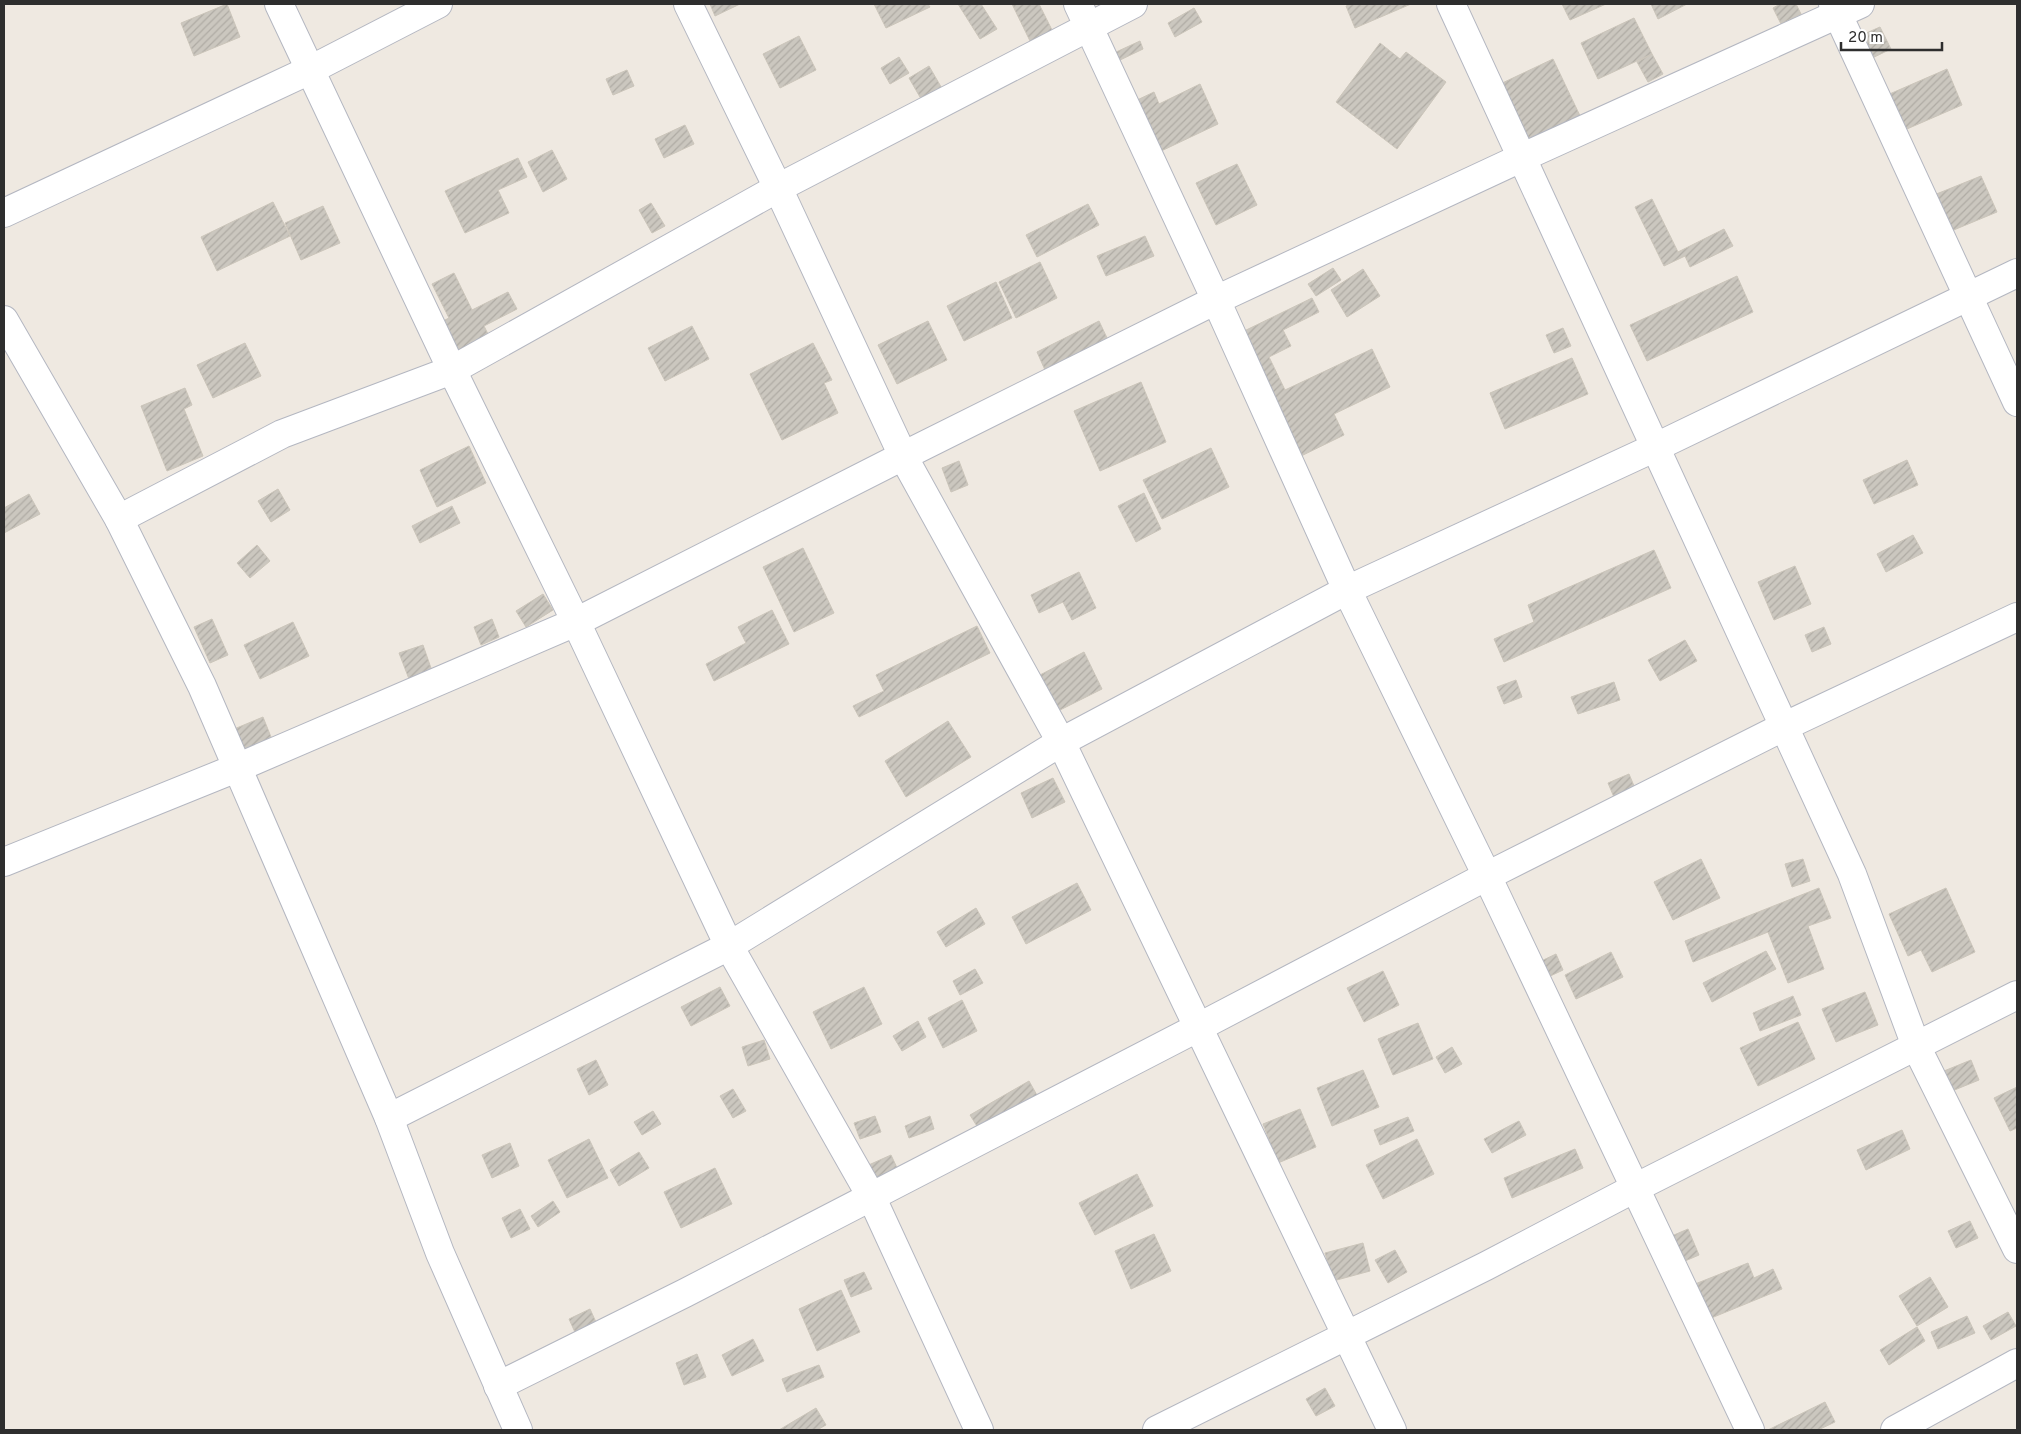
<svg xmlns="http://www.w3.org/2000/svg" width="2021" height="1434" font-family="Overpass,sans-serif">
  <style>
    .building { fill: url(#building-hatch); stroke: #cbc5ba }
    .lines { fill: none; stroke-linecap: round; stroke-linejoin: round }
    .minor-casing { stroke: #b4b7c1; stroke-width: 30 }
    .minor { stroke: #fff; stroke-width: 28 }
  </style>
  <defs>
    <pattern id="building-hatch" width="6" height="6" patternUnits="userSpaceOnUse" patternTransform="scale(1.25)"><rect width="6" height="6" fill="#cbc7bf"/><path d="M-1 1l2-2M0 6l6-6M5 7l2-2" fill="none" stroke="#afaba4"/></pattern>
  </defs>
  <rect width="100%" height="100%" fill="#efe9e1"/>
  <g class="building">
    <polygon points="227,4 240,37 194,56 181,23"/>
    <polygon points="710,4 740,4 715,16"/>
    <polygon points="874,4 928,4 930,7 886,28"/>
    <polygon points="958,4 981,4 997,29 980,39"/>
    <polygon points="1012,4 1039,4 1053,32 1031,43"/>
    <polygon points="1352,4 1411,4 1355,28 1346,6"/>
    <polygon points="1562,4 1606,4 1570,20"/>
    <polygon points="1651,4 1687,4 1658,19"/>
    <polygon points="1780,4 1796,4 1801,14 1781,24 1773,8"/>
    <polygon points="1194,8 1202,22 1175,37 1168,23"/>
    <polygon points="1634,18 1652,54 1598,79 1581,43"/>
    <polygon points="1880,27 1891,49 1868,60 1857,37"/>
    <polygon points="799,36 816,70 780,88 763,54"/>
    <polygon points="1140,41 1143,49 1118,61 1114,53"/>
    <polygon points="1380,43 1400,59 1406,52 1446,82 1397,149 1336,102"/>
    <polygon points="1652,54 1663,74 1648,82 1637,62"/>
    <polygon points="899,57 909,73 890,84 881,68"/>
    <polygon points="1553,59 1582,120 1525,147 1496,86"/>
    <polygon points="929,66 944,92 924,104 909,78"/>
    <polygon points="1947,69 1962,105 1900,132 1885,96"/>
    <polygon points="627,70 634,86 613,95 606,79"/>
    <polygon points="1200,84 1218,124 1157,153 1133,102 1154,92 1159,104"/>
    <polygon points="685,125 694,144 664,158 655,139"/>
    <polygon points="552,150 567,179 543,192 528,162"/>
    <polygon points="518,158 527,177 498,190 509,213 465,233 445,191"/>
    <polygon points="1237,164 1257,205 1216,225 1196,183"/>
    <polygon points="1981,176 1997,212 1944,234 1929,197"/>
    <polygon points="1652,199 1678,252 1724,229 1733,246 1690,267 1685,256 1664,266 1635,207"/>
    <polygon points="273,202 290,236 217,271 201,237"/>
    <polygon points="651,203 665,226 652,233 639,210"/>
    <polygon points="1088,204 1099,225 1037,257 1026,235"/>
    <polygon points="323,206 340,243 301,260 285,223"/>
    <polygon points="1145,236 1154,256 1106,276 1097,256"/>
    <polygon points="1040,262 1057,298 1016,318 999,282"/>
    <polygon points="1333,268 1341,280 1316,296 1308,284"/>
    <polygon points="1363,269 1380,296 1347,317 1331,290"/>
    <polygon points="454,273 472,310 508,292 517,309 484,326 491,340 455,358 437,324 449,318 432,284"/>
    <polygon points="1737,276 1753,312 1647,361 1630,325"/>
    <polygon points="996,282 1012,318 964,341 947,306"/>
    <polygon points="1312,298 1319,312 1283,330 1291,346 1269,357 1285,390 1372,349 1390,387 1334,414 1344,435 1297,458 1238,334"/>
    <polygon points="928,321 947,360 897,384 878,345"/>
    <polygon points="1099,321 1108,340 1045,370 1037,352"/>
    <polygon points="692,326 709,359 665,381 648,348"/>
    <polygon points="1563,328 1571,346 1554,353 1546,335"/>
    <polygon points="245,343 261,376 213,398 197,365"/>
    <polygon points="813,343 832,380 824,383 838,413 782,440 750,374"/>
    <polygon points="1572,358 1588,394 1505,429 1490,393"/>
    <polygon points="1141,382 1166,442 1100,471 1074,411"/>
    <polygon points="185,388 192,405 184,409 203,456 167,471 141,406"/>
    <polygon points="469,446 486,483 437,507 420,470"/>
    <polygon points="1211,448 1229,487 1162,519 1143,480"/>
    <polygon points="1907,460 1918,485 1874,504 1863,480"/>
    <polygon points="959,461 968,485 951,492 942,468"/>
    <polygon points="278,489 290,510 271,522 258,501"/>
    <polygon points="1144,493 1161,529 1136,542 1118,506"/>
    <polygon points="29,494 40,514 4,533 4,508"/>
    <polygon points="452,506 460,523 420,543 412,526"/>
    <polygon points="1913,535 1923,553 1886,572 1877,554"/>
    <polygon points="257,545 270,561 250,578 237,563"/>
    <polygon points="803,548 834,613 794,632 763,567"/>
    <polygon points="1654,550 1671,588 1504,662 1494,639 1534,622 1528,605"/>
    <polygon points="1795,566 1811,604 1774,620 1758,582"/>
    <polygon points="1079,572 1096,608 1072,620 1063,602 1039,613 1031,595"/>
    <polygon points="543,594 553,610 526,627 516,611"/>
    <polygon points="772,610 789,644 714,681 706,664 746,643 738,627"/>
    <polygon points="212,619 228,655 210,663 194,627"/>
    <polygon points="492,619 499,637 481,645 474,627"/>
    <polygon points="293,622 309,656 260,679 244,645"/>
    <polygon points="977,626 990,653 859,717 853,706 884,691 876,675"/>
    <polygon points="1824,627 1831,644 1812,652 1805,635"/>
    <polygon points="1685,640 1697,661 1660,681 1648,660"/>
    <polygon points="423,645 432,671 409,679 399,653"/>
    <polygon points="1084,652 1102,689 1058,711 1040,675"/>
    <polygon points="1516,680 1522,697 1504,704 1497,687"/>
    <polygon points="1614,682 1620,700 1578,714 1571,697"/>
    <polygon points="263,717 275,747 239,761 227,732"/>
    <polygon points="948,721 971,757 906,797 885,761"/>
    <polygon points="1629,774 1637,793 1616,802 1608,783"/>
    <polygon points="1053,778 1065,802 1032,818 1021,793"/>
    <polygon points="1701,859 1720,898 1673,920 1654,882"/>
    <polygon points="1803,859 1810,881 1792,887 1785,864"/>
    <polygon points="1077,883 1091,910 1026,944 1012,917"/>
    <polygon points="1819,888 1831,918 1808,926 1824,969 1788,983 1768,932 1693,962 1685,941"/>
    <polygon points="1946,888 1975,952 1932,972 1921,950 1908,956 1889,914"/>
    <polygon points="976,908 985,924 946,947 937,932"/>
    <polygon points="1766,951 1776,969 1712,1002 1703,983"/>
    <polygon points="1611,952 1623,977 1576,999 1565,975"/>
    <polygon points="1556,954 1563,970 1544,979 1537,963"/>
    <polygon points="975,969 983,983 960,995 953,981"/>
    <polygon points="1383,971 1399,1005 1364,1022 1347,988"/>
    <polygon points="720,987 730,1006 691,1026 681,1007"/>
    <polygon points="864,987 882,1024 831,1049 813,1012"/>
    <polygon points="1865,992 1878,1025 1836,1042 1822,1009"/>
    <polygon points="1793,996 1801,1015 1760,1031 1753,1013"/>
    <polygon points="962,1000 977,1031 943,1048 928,1018"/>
    <polygon points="918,1021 926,1037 902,1051 893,1036"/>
    <polygon points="1798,1022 1815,1059 1758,1086 1740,1048"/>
    <polygon points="1418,1023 1433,1059 1393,1075 1378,1039"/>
    <polygon points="764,1040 770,1059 748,1066 742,1047"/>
    <polygon points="1452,1047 1462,1064 1445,1073 1436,1057"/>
    <polygon points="596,1060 608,1085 589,1095 577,1069"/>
    <polygon points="1971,1060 1979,1080 1952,1091 1944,1071"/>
    <polygon points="1363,1070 1379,1107 1332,1126 1317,1088"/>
    <polygon points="1029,1081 1038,1097 980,1131 970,1115"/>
    <polygon points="2017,1087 2017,1128 2010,1131 1994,1098"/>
    <polygon points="733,1089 746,1111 733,1118 720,1096"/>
    <polygon points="1300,1109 1316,1147 1278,1163 1263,1124"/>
    <polygon points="653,1111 661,1124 642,1135 634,1122"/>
    <polygon points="875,1116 881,1132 860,1139 854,1123"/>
    <polygon points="930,1116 934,1129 909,1138 905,1126"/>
    <polygon points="1408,1117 1414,1131 1380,1145 1374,1130"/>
    <polygon points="1519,1121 1526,1135 1492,1153 1484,1139"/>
    <polygon points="1902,1130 1910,1149 1866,1170 1857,1150"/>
    <polygon points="589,1139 608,1178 567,1198 548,1160"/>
    <polygon points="1417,1139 1434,1174 1383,1199 1366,1165"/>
    <polygon points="510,1143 519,1166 492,1178 482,1155"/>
    <polygon points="1575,1149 1583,1168 1512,1198 1504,1178"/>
    <polygon points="639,1152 649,1168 619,1186 610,1170"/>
    <polygon points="891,1155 899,1172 870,1186 862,1168"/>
    <polygon points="715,1168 732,1204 681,1228 664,1192"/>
    <polygon points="1137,1174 1153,1206 1095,1235 1079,1203"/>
    <polygon points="553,1201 560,1212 538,1227 531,1216"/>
    <polygon points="520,1209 530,1229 511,1238 502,1218"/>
    <polygon points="1970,1221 1978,1238 1956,1248 1948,1231"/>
    <polygon points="1688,1229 1699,1255 1678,1264 1667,1238"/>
    <polygon points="1154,1234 1171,1271 1131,1289 1115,1251"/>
    <polygon points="1363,1243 1370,1271 1333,1281 1325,1253"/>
    <polygon points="1395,1250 1407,1272 1388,1283 1375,1260"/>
    <polygon points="1748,1263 1754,1278 1773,1269 1782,1289 1704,1321 1690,1286"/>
    <polygon points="864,1272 872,1289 851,1297 844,1280"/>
    <polygon points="1930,1277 1948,1307 1917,1326 1899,1296"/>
    <polygon points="841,1290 860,1332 817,1351 799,1309"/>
    <polygon points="590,1309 600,1331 579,1341 569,1319"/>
    <polygon points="2008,1312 2016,1326 1991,1340 1983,1326"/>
    <polygon points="1967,1316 1975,1333 1938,1349 1931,1332"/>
    <polygon points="1917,1327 1925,1341 1889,1365 1880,1350"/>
    <polygon points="753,1339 764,1361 732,1376 722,1355"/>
    <polygon points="697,1354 706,1377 684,1385 676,1363"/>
    <polygon points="819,1365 824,1377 787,1392 782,1379"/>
    <polygon points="1325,1388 1335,1406 1316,1416 1306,1399"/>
    <polygon points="1825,1402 1835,1422 1818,1430 1768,1430"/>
    <polygon points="816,1408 826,1425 817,1430 779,1430"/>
  </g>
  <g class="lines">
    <g class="minor-casing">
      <g id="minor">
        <polyline points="279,4 452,370 576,622 729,946 871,1196 979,1430"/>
        <polyline points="688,4 778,188 903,456 1061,742 1392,1430"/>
        <polyline points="1078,4 1216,300 1347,590 1487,876 1750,1430"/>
        <polyline points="1451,4 1852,874 1916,1046 2017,1249"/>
        <polyline points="1833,4 2017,402"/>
        <polyline points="4,213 312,69 438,4"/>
        <polyline points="4,320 119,519 202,686 389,1118 440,1253 518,1430"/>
        <polyline points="119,519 282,434 452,370 778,188 1133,4"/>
        <polyline points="4,862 239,767 576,622 903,456 1216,300 1523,157 1860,4"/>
        <polyline points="389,1118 729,946 1061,742 1347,590 1656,447 2017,273"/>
        <polyline points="498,1386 685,1293 1199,1027 1487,876 1783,727 2017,617"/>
        <polyline points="1157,1430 1486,1266 1635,1188 2017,995"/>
        <polyline points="1895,1430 2017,1363"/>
      </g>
    </g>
    <use href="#minor" class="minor"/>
  </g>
  <rect width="2021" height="1434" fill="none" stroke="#2e2e2e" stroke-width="10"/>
  <path d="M1841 42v8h101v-8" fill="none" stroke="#2e2e2e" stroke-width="2.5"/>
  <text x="1848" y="42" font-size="15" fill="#2e2e2e" stroke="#ffffff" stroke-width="4" paint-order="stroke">20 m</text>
</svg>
